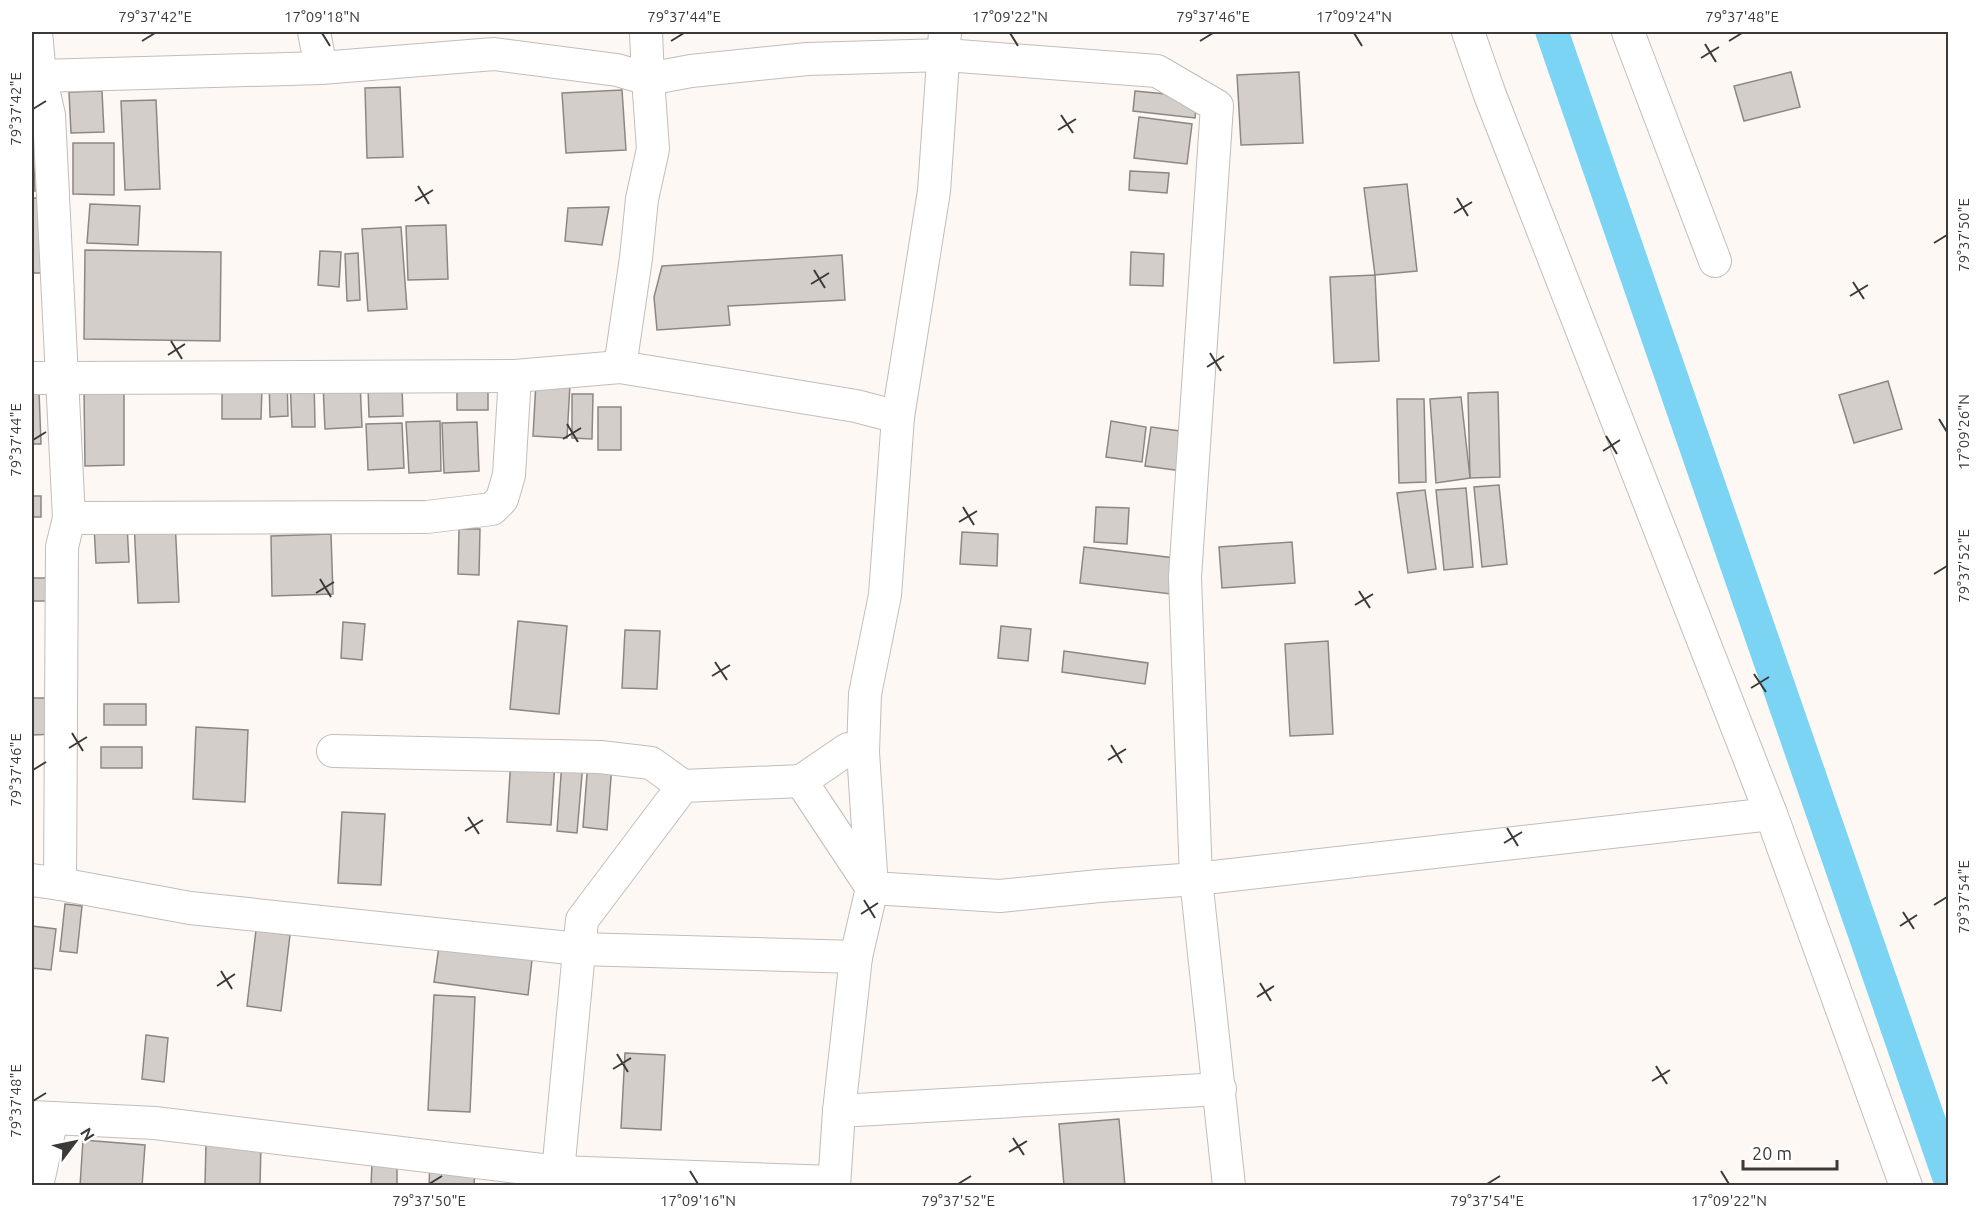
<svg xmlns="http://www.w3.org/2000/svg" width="1980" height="1217" font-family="Ubuntu,sans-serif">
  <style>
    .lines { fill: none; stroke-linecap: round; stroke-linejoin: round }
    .canal { stroke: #7bd4f4; stroke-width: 33 }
    .building { fill: #d4cecb; stroke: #8c8785; stroke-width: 1.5 }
    .minor-casing { stroke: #c2bdba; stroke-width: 34 }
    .minor { stroke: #fff; stroke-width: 32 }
    .ticks { fill: none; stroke: #3c3a39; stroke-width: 2 }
    .neatline { fill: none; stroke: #3c3a39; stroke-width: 2 }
    .ticks-label { font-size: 15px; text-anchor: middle; fill: #3c3a39 }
  </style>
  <rect width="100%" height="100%" fill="#fef8f5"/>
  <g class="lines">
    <polyline class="canal" points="1552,32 1948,1175"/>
  </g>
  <g class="building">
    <polygon points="1299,72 1303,143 1241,145 1237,75"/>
    <polygon points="1791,72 1800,107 1744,121 1734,86"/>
    <polygon points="400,87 403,157 367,158 365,88"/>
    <polygon points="622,90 626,150 566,153 562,93"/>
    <polygon points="102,91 104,132 71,133 69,92"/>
    <polygon points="1135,91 1197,97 1195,118 1133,111"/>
    <polygon points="156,100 160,189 125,190 121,101"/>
    <polygon points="1139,117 1192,124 1187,164 1134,158"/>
    <polygon points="73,143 114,143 114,195 73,194"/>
    <polygon points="32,145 33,145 35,191 32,191"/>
    <polygon points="1130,171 1169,173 1167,193 1129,190"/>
    <polygon points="1407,184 1417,271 1375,275 1364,188"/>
    <polygon points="32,198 45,198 43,273 32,273"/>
    <polygon points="90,204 140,206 138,245 87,243"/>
    <polygon points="609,207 602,245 565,241 568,208"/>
    <polygon points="446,225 448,279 408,280 406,226"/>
    <polygon points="401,227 407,309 368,311 362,229"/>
    <polygon points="85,250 221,252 220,341 84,339"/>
    <polygon points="320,251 341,252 339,287 318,285"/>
    <polygon points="1131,252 1164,254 1163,286 1130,285"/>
    <polygon points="358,253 360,300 347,301 345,254"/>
    <polygon points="842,255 845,300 728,306 730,325 657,330 654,297 662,266"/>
    <polygon points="1375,275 1379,361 1334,363 1330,277"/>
    <polygon points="287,378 288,416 270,417 269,379"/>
    <polygon points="314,378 315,427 292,427 290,379"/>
    <rect x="457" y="379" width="31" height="31"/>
    <polygon points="1888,381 1902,429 1854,443 1839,395"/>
    <polygon points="360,382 362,427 325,429 323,384"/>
    <polygon points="536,382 570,384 567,438 533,436"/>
    <polygon points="222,387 262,387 261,419 222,419"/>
    <polygon points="368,387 402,387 403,416 369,417"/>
    <polygon points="84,390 124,390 124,465 85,466"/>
    <polygon points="32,391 39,391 41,444 32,444"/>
    <polygon points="1498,392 1500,477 1470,478 1468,393"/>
    <polygon points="572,394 593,394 592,439 572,438"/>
    <polygon points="1461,397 1470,478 1436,483 1430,399"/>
    <polygon points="1397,399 1424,399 1426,482 1399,483"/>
    <rect x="598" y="407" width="23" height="43"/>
    <polygon points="440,421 441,471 409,473 406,422"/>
    <polygon points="1111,421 1146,427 1142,462 1106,457"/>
    <polygon points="477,422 479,471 444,473 442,423"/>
    <polygon points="402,423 404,468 368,470 366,424"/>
    <polygon points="1151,427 1187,432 1182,471 1145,466"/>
    <polygon points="1499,485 1507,564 1482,567 1474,487"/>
    <polygon points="1466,488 1473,567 1444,570 1436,490"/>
    <polygon points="1425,490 1436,569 1408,573 1397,493"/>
    <rect x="32" y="496" width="9" height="21"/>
    <polygon points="1096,507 1129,508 1127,544 1094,542"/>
    <polygon points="175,520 179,602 138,603 134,522"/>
    <polygon points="127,524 129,562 96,563 94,526"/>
    <polygon points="459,529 480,529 479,575 458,574"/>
    <polygon points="962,532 998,534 997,566 960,564"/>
    <polygon points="331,534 333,594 272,596 271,536"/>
    <polygon points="1292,542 1295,583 1222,588 1219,547"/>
    <polygon points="1084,547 1175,558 1171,594 1080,583"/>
    <polygon points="32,578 48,578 49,601 32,601"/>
    <polygon points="518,621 567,626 559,714 510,709"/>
    <polygon points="343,622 365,624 362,660 341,658"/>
    <polygon points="1001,626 1031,629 1028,661 998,658"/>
    <polygon points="625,630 660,631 657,689 622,688"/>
    <polygon points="1328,641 1333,734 1290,736 1285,644"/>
    <polygon points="1064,651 1148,663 1145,684 1062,672"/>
    <polygon points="32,698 57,698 57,734 32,735"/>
    <rect x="104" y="704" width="42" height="21"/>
    <polygon points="196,727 248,730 245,802 193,799"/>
    <rect x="101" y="747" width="41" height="21"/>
    <polygon points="511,758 555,761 551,825 507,822"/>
    <polygon points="562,761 583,763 577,833 557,831"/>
    <polygon points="588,761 612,764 607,830 583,827"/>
    <polygon points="342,812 385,814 381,885 338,883"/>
    <polygon points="65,904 82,906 77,953 60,951"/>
    <polygon points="32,926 56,929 51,970 32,968"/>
    <polygon points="256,930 290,935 281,1011 247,1006"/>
    <polygon points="440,939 533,951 528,995 434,982"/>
    <polygon points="434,995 475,997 470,1112 428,1110"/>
    <polygon points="146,1035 168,1038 164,1082 142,1079"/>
    <polygon points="625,1053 665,1055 661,1130 621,1128"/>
    <polygon points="1119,1119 1125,1186 1064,1186 1059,1124"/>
    <polygon points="83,1140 145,1145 142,1186 80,1186"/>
    <polygon points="206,1142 261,1143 260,1186 205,1186"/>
    <polygon points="430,1161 475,1163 474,1186 429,1186"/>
    <polygon points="372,1163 397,1163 397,1186 371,1186"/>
  </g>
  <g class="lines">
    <g class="minor-casing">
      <g id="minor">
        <polyline points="36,32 40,76 321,68 494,54 617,70 648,79 646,32"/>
        <polyline points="314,32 321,68"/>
        <polyline points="1468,32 1490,95 1771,814 1906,1186"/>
        <polyline points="1628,32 1715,261"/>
        <polyline points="32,76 40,76 49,115 62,378 32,378"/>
        <polyline points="620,367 636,258 642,199 653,149 648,79 691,71 807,59 945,55 1157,71 1217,106 1185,577 1196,879 1229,1186"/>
        <polyline points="69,518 427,517 492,509 502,499 509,475 515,376"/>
        <polyline points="333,751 600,757 651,763 683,786"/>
        <polyline points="863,752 872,888 1000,896 1099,886 1196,879 1771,814"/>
        <polyline points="801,781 848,749 863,752 865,694 885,595 898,417 934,191 945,32"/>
        <polyline points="32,880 60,884"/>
        <polyline points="856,957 579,949 190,908 60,884 62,547 69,518 62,378 515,376 620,367 856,406 898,417"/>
        <polyline points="839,1111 1220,1089"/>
        <polyline points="32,1117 155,1123 558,1172 582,920 683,786 801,781 872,888 856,957 839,1111 834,1186"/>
        <polyline points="37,1186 52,1118"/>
        <polyline points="554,1186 558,1172 834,1182"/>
      </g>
    </g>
    <use href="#minor" class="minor"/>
  </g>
  <path class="ticks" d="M322 33 330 46M1010 33 1018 46M1354 33 1362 46M142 41 155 33M671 41 684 33M1200 41 1213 33M1729 41 1742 33M1705 44 1716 62M1701 58 1719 47M33 109 46 101M1061 115 1073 133M1058 130 1076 119M418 186 429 204M1457 198 1468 216M415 201 433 190M1454 213 1472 202M1934 243 1947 235M814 270 825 288M1853 282 1864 299M811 284 829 273M1850 296 1868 285M171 341 182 359M1210 353 1221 371M168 355 185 344M1207 367 1224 356M1939 419 1947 432M567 424 578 442M1606 436 1617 454M563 439 581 428M33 440 46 432M1603 451 1620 440M963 507 974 525M959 522 977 511M1934 574 1947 566M320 579 331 597M1359 591 1370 608M316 593 334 582M1355 605 1373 594M715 662 727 680M1754 674 1766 692M712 676 730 665M1751 688 1769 677M72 733 83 751M1111 745 1122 763M69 748 87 737M1108 760 1126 749M33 770 46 762M468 817 479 834M1507 828 1518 846M465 831 483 820M1504 843 1522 832M864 900 875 918M1934 905 1947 897M1903 912 1914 929M861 914 878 903M1900 926 1917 915M221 971 232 989M1260 983 1271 1001M217 986 235 974M1257 997 1274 986M617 1054 628 1072M1656 1066 1667 1084M613 1069 631 1058M1652 1081 1670 1070M33 1101 46 1093M1013 1138 1024 1155M1009 1152 1027 1141M690 1171 698 1184M1721 1171 1729 1184M429 1184 442 1176M958 1184 971 1176M1487 1184 1500 1176"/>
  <rect width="1980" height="1217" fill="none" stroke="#ffffff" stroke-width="66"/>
  <g transform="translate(75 1142) rotate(58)" stroke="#ffffff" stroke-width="4.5" paint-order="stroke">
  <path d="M0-4.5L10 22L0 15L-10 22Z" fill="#3c3a39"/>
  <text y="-9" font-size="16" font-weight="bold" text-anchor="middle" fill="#3c3a39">N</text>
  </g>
  <path d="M1743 1160v9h94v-9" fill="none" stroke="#3c3a39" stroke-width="3"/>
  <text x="1752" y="1160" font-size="18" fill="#3c3a39" stroke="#ffffff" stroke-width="4.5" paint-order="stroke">20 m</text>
  <rect x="33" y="33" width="1914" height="1151" class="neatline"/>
  <g class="ticks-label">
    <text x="155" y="22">79°37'42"E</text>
    <text x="322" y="22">17°09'18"N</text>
    <text x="684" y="22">79°37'44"E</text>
    <text x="1010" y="22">17°09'22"N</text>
    <text x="1213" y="22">79°37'46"E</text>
    <text x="1354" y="22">17°09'24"N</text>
    <text x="1742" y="22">79°37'48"E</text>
    <text transform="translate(16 109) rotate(-90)" y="5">79°37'42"E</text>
    <text transform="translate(1964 235) rotate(-90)" y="5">79°37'50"E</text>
    <text transform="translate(1964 432) rotate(-90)" y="5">17°09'26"N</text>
    <text transform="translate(16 440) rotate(-90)" y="5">79°37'44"E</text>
    <text transform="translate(1964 566) rotate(-90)" y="5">79°37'52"E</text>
    <text transform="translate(16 770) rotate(-90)" y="5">79°37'46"E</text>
    <text transform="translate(1964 897) rotate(-90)" y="5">79°37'54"E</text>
    <text transform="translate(16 1101) rotate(-90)" y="5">79°37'48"E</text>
    <text x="429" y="1206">79°37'50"E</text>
    <text x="698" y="1206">17°09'16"N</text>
    <text x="958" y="1206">79°37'52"E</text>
    <text x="1487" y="1206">79°37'54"E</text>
    <text x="1729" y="1206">17°09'22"N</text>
  </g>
</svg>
